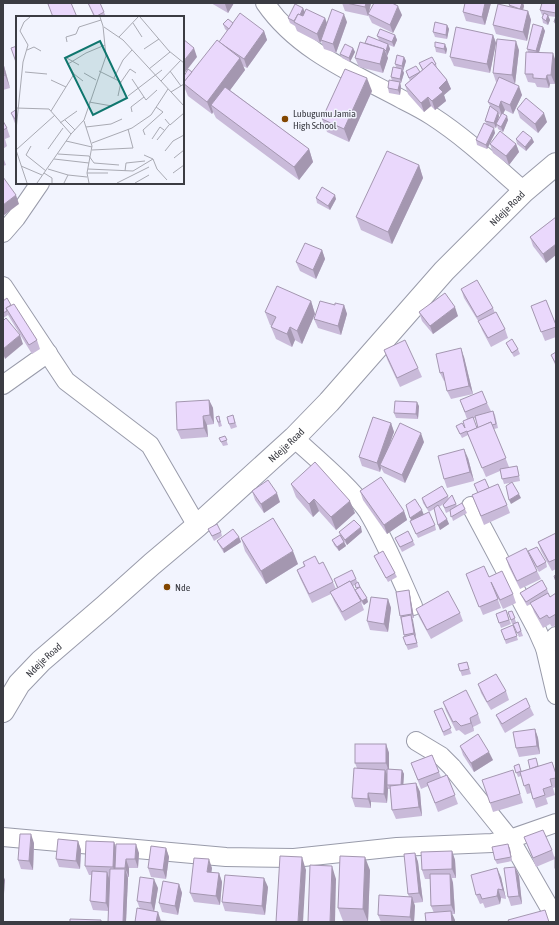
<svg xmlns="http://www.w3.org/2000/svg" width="559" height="925" font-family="'Asap Condensed',sans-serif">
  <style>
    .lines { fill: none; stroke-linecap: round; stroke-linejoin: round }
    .minor-casing { stroke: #999baa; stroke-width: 20 }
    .tertiary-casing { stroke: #999baa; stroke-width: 24 }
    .minor { stroke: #fff; stroke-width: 18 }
    .tertiary { stroke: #fff; stroke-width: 22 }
    .wall { fill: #c9bad9; fill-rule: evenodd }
    .shaded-wall { fill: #a497b0 }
    .building { fill: #ead8fc; stroke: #a497b0 }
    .poi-dot { fill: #824600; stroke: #f2f4fe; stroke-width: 1.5 }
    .labels { text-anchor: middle; stroke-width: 3; stroke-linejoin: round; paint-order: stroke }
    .poi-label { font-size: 10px; fill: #3b3c43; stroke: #f2f4fe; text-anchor: start }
    .street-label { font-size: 10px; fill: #3b3c43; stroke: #f2f4fe }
    .inset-road { fill: none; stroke: #a9aab3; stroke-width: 1 }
    .view { fill: #0f766e; fill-opacity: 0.15; stroke: #0f766e; stroke-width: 2 }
    .inset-edge { fill: none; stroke: #3b3c43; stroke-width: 2 }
  </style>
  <rect width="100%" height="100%" fill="#f2f4fe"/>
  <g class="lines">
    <g class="minor-casing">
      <g id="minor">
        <path d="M265 3C298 51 353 73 403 100 413 105 423 110 432 116 466 138 494 165 524 191"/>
        <polyline points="3,233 16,218 40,183"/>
        <polyline points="3,286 66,381 150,445 197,526"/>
        <polyline points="3,385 48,353"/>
        <path d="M294 438C317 459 351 487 368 512 386 542 399 575 413 606"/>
        <polyline points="471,506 537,630 545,648 556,695"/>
        <polyline points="545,648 556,636"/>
        <polyline points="416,741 441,756 452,767 510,839 556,919"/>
        <polyline points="3,837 226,857 294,858 397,847 492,843 510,839 556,823"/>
      </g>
    </g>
    <g class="tertiary-casing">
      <g id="tertiary">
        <path id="s1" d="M3 711 19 684 41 661 105 606 152 564 197 526 294 438 329 402 444 271 524 191 556 164"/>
      </g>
    </g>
    <use href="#minor" class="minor"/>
    <use href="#tertiary" class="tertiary"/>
  </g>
  <g class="wall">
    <polygon points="88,3 104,12 106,17 94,17"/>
    <polygon points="211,3 234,3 228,13"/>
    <polygon points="342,3 371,3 369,14 402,15 393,33 372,23 368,15 368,16 345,11"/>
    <polygon points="491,3 485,25 466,21 463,12"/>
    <polygon points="510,3 523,3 524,6 523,10 528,11 531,20 527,41 496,34 493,25 510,7 509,5"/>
    <polygon points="556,3 556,26 554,22 556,17 548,16 550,20 548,25 543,23 542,18 543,15 542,15 540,10"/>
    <polygon points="303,8 305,12 325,18 327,23 347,22 336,53 324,49 321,41 320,43 297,31 295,26 290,23 288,18"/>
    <polygon points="233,23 264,31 267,40 247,68 243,66 245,70 230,90 309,149 313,162 299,180 216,118 213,112 212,114 188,96 185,89 183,87 183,78 192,72 219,42 227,31 225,29 223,24"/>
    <polygon points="447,25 449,29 447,39 435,37 433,32"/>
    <polygon points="543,27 545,31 539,52 556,62 555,84 550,84 549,88 537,87 535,83 528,82 525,74 528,52 527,49"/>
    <polygon points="395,35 397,40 394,47 389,45 390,49 387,56 388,58 383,73 359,67 355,58 365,44 365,43 379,40 377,36"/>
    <polygon points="493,35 496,43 490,73 454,66 450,57"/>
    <polygon points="435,47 447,49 446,54 436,52"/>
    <polygon points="353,48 355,52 350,62 342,58 340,54"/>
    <path d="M519 50 515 84H514L522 95 513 114 505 110 503 114 508 120 503 132 498 129 497 125 496 128 489 126 495 133 490 143 516 144 519 152 509 165 493 153 490 144 487 149 477 145 476 140 487 125 485 121 490 106 488 102 497 82H496L493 73ZM498 114 501 115 498 122 499 116Z"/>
    <polygon points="404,57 406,61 403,71 403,70 404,73 401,83 400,83 401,87 400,95 389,93 388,88 392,81 391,77 396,67 395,64"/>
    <polygon points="3,62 10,88 3,90"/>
    <polygon points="419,63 436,64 437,68 447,80 451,89 444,95 446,101 435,110 431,106 424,112 408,94 405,85 410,81 406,71 420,72 422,70"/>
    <polygon points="372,91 349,142 327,132 322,119"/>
    <polygon points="17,109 17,128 16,126 11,113"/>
    <polygon points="517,109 547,122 538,133 520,118"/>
    <polygon points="3,121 7,128 10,137 5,139 7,146 3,149"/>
    <polygon points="516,139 534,142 526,151 517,144"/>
    <polygon points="3,157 6,165 3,166"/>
    <polygon points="419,165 423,178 392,244 361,230 356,217"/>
    <polygon points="316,198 336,199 330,210 317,203"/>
    <polygon points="556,217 546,263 533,246 530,237"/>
    <polygon points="322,250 325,259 316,279 300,271 296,262"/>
    <polygon points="461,289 493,308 495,313 505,329 508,338 491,347 482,330 480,324 464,298"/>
    <polygon points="3,301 11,305 37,340 40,349 32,354 8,315 3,318"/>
    <polygon points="311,301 315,314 302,344 295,340 292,347 276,339 271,327 272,326 270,325 265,312"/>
    <polygon points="335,305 344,305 347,314 341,335 318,328 314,319"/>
    <polygon points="531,306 556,325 556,337 545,341"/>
    <polygon points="419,312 458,316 433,334 422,321"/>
    <polygon points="506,343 518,349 520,354 514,357 508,347"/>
    <polygon points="384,350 418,368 422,377 400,387 387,359"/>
    <polygon points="556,352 556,367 551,355"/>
    <polygon points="464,357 473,394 451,399 447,391 445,381 444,381 440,373"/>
    <polygon points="209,400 213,408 214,424 207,425 208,437 181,439 177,430"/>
    <path d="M460 400 487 403 491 411H493L495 415 498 428 494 429 509 467 507 468 517 466 518 470 520 481 504 484 500 471 486 477 468 435 462 438 456 426 465 428 467 419ZM475 418 478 428H477L473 419Z"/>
    <polygon points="419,406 418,419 396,418 394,413"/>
    <polygon points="233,415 237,427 231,429 229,424"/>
    <polygon points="219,416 222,426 219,427 216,417"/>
    <polygon points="391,423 394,432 390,443 424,442 405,483 384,473 381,468 380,472 362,466 359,457"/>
    <polygon points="225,436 228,445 223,446 219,438"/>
    <polygon points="468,458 474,481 447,488 444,479"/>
    <polygon points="291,484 355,513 336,530 319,511 313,517 296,497"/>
    <polygon points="474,484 489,488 507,505 510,513 484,525 472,495 478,493"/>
    <polygon points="252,491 280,502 264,513 255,500"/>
    <polygon points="360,491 404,511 407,520 387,534 363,500"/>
    <polygon points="452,495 457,506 465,509 467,513 453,521 450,511 446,513 443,505 445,503 439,507 449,524 440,530 434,509 429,512 423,503 422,498 448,496 449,499"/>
    <polygon points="410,521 435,525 436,530 418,538"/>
    <polygon points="208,529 221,532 222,536 214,541"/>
    <polygon points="339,532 362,532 347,545 344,541 346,546 339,551 334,545 332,540 340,535"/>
    <polygon points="556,533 556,569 552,571 541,551 538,542"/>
    <polygon points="239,537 241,542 224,553 219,545 217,541"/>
    <polygon points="241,538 298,564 266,584 245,551"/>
    <polygon points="395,538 413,541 415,545 402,552"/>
    <polygon points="529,555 546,562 547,567 539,572 531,559 541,579 520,589 509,567 506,558"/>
    <polygon points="374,556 395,573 397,577 388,582 376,560"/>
    <path d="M303 562 319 564 333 582 336 589 337 588 334 579H356L368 602 364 605 361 602 364 610 345 621 334 601 331 594 312 603 300 578 297 570 304 566ZM355 585 357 589 355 591 353 586Z"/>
    <polygon points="466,574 489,577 513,594 516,603 503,609 495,592 501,608 483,615"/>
    <polygon points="547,589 550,597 556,593 556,625 552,627 550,624 543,628 534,612 531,604 527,606 522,597 520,593"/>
    <polygon points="409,590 410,595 414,618 412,618 416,637 418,647 408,650 406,645 400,616"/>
    <polygon points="388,599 391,608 388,632 370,630 367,621"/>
    <polygon points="416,609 460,613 463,621 431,639 419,617"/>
    <polygon points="506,610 511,624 501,628 496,614"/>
    <polygon points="512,611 516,622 518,622 523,636 519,637 513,624 512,624 508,612"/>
    <polygon points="513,625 518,640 506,644 501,630"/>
    <polygon points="467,662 471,674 462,676 458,664"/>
    <polygon points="478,684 506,691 509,700 491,710 481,693"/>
    <polygon points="443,702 478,714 481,723 473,727 474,731 465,735 459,730 456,731 446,711"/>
    <polygon points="530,707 534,715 505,733 500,724 496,715"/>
    <polygon points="442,708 452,733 444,736 434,711"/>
    <polygon points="535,729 538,738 540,754 519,757 516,748"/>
    <polygon points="386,744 389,753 389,769 402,770 404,774 403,785 416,783 420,792 422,816 396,819 392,810 390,789 388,789 387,803 371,802 371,808 355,807 352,798 357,768 355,763"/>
    <polygon points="460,746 493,760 474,772 463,755"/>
    <polygon points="432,755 441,777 447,775 458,804 438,812 428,786 421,789 411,763"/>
    <polygon points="552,762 556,773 556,787 553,788 555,795 546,798 548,804 536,808 531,793 527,794 521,776 518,777 514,766 522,771"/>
    <polygon points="513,770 523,803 493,812 490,803"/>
    <polygon points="524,837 552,850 555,859 536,867"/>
    <polygon points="78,841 81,850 80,869 59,867 56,859"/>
    <polygon points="114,842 116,847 139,853 138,868 129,868 129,877 128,877 126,922 108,922 108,911 93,910 90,901 91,875 89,875 85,866"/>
    <polygon points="34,843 33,870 21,869 18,860"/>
    <polygon points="508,844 510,849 512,861 497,864 495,860"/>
    <polygon points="166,848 169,857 166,879 151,877 148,868"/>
    <polygon points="452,851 455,860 456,878 452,878 453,883 455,914 452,914 455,922 426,922 434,913 431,906 430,879 425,879 422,870"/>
    <polygon points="415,853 418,862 423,902 414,903 415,906 414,922 381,922 378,915 409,897 408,894"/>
    <polygon points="515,867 519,876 522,904 511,906 508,897"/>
    <polygon points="212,868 211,873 219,873 222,882 220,905 194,902 190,893"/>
    <polygon points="370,870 368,922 343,921 338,908"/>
    <polygon points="501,877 506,899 501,898 500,904 485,908 483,903 480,904 476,895"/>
    <polygon points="179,884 182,893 178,915 162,912 159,903"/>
    <polygon points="268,887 265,915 225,911 222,902"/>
    <polygon points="158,888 154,911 135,922 140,909 137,901"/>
  </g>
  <g class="shaded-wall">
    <polygon points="225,3 234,3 228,13 225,4"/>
    <polygon points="366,3 371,3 368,16 365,7"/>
    <polygon points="485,3 491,3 485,25 482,17"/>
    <polygon points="522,3 523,3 524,6 522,14 520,9"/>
    <polygon points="398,6 402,15 393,33 390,25"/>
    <polygon points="303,8 305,13 297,23"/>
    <polygon points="528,11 531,20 527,41 523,32"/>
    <polygon points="344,14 347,22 336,53 333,44"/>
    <polygon points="548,15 550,20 548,25 546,21"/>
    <polygon points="325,18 328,27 321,40 321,41 320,43 317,34"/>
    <polygon points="447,25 449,29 447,39 446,35"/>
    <polygon points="543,27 545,31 538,56 536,51"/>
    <polygon points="264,31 267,40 247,68 244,59"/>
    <polygon points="395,35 397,40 394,47 392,42"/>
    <polygon points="493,35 496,43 490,73 487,64"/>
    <polygon points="516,41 519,50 515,84 512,75"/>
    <polygon points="388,44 390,49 387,56 386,51"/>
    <polygon points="445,44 447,49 446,54 444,49"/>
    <polygon points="194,48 197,57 183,75 183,62"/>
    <polygon points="353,48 355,52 350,62 349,58"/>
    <polygon points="384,49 388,58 383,73 380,64"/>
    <polygon points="553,53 556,62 555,84 551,75"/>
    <polygon points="404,57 406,61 403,71 402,66"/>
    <polygon points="240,58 245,70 216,109 211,105 213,112 212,114 207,102"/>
    <polygon points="3,62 10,88 5,75 3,68"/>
    <polygon points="402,69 404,73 401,83 400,79"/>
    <polygon points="547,75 550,84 549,88 546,79"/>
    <polygon points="367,78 372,91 349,142 344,129"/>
    <polygon points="447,80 451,89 444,95 446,101 435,110 432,101 439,88"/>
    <polygon points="400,82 401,87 400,95 398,90"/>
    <polygon points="519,86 522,95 513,114 510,105"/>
    <polygon points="428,97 431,106 424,112 421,103"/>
    <polygon points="501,101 505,110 502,116 499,107"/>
    <polygon points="498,112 499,116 496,128 494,123"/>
    <polygon points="544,113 547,122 538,133 535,124"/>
    <polygon points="507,116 508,120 503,132 501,127"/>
    <polygon points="494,128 495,133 487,149 486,145"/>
    <polygon points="532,138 534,142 526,151 525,147"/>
    <polygon points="516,144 519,152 509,165 506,156"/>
    <polygon points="309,149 313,162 299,180 294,167"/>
    <polygon points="419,165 423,178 392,244 388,232"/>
    <polygon points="16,195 19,204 3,216 3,205"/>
    <polygon points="335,195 336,199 330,210 328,206"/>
    <polygon points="556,244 556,255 546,263 543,254"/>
    <polygon points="322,250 325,259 316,279 313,270"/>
    <polygon points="311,301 315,314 302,344 297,331"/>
    <polygon points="344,305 347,314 341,335 338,326"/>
    <polygon points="455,307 458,316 433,334 430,326"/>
    <polygon points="290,327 295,340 292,347 287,334"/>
    <polygon points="20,335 23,344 5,359 3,353 3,349"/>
    <polygon points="461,348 464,357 473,394 469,386"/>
    <polygon points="209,400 213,408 214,424 210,415"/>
    <polygon points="417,402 419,406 418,419 416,414"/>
    <polygon points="203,416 207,425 208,437 204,428"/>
    <polygon points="391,423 394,432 382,465 380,465 381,468 380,472 377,463"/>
    <polygon points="421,433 424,442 405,483 402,475"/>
    <polygon points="464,449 468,458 474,481 470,472"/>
    <polygon points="277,493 280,502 264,513 261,504"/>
    <polygon points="519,494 521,498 511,504 509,500"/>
    <polygon points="314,499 319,511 313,517 309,504"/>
    <polygon points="350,501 355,513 336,530 331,517"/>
    <polygon points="422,510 424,515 412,522 410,518"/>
    <polygon points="404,511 407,520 387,534 384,525"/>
    <polygon points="447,519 449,524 440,530 438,525"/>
    <polygon points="361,527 362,532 347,545 345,540"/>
    <polygon points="239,537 241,542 224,553 223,549"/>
    <polygon points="344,542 346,546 339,551 337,547"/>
    <polygon points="293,551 298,564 266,584 261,571"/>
    <polygon points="409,590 410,595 414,618 412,614"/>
    <polygon points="367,598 368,602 364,605 362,601"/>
    <polygon points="388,599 391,608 388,632 384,624"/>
    <polygon points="411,615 413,620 416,637 414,633"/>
    <polygon points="470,718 473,727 474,731 471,723"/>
    <polygon points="535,729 538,738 540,754 537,746"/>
    <polygon points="386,744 389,753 389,772 386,763"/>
    <polygon points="489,752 493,760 474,772 471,763"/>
    <polygon points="385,770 389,778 387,785 388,789 387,803 384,794"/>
    <polygon points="402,770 404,774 403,790 401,785"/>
    <polygon points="416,783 420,792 422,816 419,807"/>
    <polygon points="368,793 371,802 371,808 368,799"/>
    <polygon points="31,834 34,843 33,870 29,861"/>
    <polygon points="78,841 81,850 80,869 76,861"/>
    <polygon points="114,842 117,851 115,868 116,872 116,876 113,867"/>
    <polygon points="136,844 139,853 138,868 135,859"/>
    <polygon points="508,844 510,849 512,861 511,857"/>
    <polygon points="166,848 169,857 166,879 163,870"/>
    <polygon points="452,851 455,860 456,878 452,869"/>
    <polygon points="415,853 418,862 423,902 419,893"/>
    <polygon points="302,857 306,870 303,922 298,922"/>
    <polygon points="365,857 370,870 368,922 363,909"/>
    <polygon points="126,859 129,868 129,877 125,868"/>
    <polygon points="209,859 212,868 210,881 207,872"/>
    <polygon points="332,866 336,879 335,922 330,922"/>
    <polygon points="515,867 519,876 522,904 519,896"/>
    <polygon points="497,868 501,877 506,899 503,890"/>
    <polygon points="125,869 128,878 126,922 123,922"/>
    <polygon points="107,872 110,881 109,911 106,903"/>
    <polygon points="219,873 222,882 220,905 216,896"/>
    <polygon points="450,874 453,883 455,914 451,905"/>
    <polygon points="3,875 5,880 3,908"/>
    <polygon points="264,878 268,887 265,915 262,906"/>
    <polygon points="154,879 158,888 154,912 151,903"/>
    <polygon points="179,884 182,893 178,915 175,906"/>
    <polygon points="498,889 501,898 500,904 497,896"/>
    <polygon points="412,897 415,906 414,922 412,922 410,917"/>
    <polygon points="451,911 455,920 455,922 452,922"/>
    <polygon points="158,912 161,921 161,922 156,922"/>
  </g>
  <g class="building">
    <polygon points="50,3 71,3 77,17 53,17 48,4"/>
    <polygon points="88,3 100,3 104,12 95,17"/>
    <polygon points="346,3 366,3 365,7"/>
    <polygon points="374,3 392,3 398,6 390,25 368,14"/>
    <polygon points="465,3 485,3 482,17 463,12"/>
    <polygon points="510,3 522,3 520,9 509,5"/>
    <polygon points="542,3 556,3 556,13 540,10"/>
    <polygon points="295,4 303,8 300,15 298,14 294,21 288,18"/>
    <polygon points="498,4 528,11 523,32 493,25"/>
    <polygon points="306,9 325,18 317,34 294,22 298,14 303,16"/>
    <polygon points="332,9 344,14 333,44 321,40"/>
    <polygon points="240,13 264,31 244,59 219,42"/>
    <polygon points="544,13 548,15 546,21 542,18"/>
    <polygon points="556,16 556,22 554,22"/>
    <polygon points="228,19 233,23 229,29 223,24"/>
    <polygon points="435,22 447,25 446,35 433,32"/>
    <polygon points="533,24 543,27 536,51 527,49"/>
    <polygon points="456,27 493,35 487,64 450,57"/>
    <polygon points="380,29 395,35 392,42 377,36"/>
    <polygon points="368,36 388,44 386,51 384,49 365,43"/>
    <polygon points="183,39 194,48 183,62"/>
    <polygon points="497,39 516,41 512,75 493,73"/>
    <polygon points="217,40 240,58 207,102 183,83"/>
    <polygon points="360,42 384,49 380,64 355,58"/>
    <polygon points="435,42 445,44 444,49 435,47"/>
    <polygon points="345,44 353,48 349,58 340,54"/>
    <polygon points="17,46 17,65 11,48"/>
    <polygon points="526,52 553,53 551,75 547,75 546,79 533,78 533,74 525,74"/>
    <polygon points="397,55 404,57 402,66 395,64"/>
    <polygon points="432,57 436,64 434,65 432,62 423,70 419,63"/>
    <polygon points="432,62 447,80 439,88 443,92 432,101 428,97 421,103 405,85"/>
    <polygon points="416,66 420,72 409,78 406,71"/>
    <polygon points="393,67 402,69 400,79 391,77"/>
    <polygon points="3,68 5,75 3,76"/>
    <polygon points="188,69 192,72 183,83 184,84 183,84 183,78"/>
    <polygon points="345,69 367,78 344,129 322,119"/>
    <polygon points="499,77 519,86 510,105 501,101 499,107 488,102"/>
    <polygon points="389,80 400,82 398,90 388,88"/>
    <polygon points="225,87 309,149 294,167 211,105"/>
    <polygon points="526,98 544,113 535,124 517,109"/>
    <polygon points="490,106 498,112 494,123 485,121"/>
    <polygon points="17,109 17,122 11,113"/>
    <polygon points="502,113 507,116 501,127 496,124"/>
    <polygon points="3,121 7,128 3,130"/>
    <polygon points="484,123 494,128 486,145 476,140"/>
    <polygon points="500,131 516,144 506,156 490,144"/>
    <polygon points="523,131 532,138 525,147 516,139"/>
    <polygon points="387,151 419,165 388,232 356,217"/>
    <polygon points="3,177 16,195 3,205"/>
    <polygon points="322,187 335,195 328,206 316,198"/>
    <polygon points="556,217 556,244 543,254 530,237"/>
    <polygon points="305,243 322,250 313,270 296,262"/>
    <polygon points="477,280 493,308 477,317 461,289"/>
    <polygon points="277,286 311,301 297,331 290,327 287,334 271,327 276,317 265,312"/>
    <polygon points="445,293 455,307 430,326 419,312"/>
    <polygon points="7,298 11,305 6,308 7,311 3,313 3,301"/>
    <polygon points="546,300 556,325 556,327 541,332 531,306"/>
    <polygon points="320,301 335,305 335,303 344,305 338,326 314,319"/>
    <polygon points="14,304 37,340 29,345 6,308"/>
    <polygon points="496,312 505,329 488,338 478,321"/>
    <polygon points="6,318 20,335 3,349 3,321"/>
    <polygon points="512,339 518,349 512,353 506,343"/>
    <polygon points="405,340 418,368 397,378 384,350"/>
    <polygon points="461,348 469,386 447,391 443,372 440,373 436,354"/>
    <polygon points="556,352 556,364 551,355"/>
    <polygon points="482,391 487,403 465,412 460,400"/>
    <polygon points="209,400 210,415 203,416 204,428 177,430 176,402"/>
    <polygon points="395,401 417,402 416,414 394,413"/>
    <polygon points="493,411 496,424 492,425 491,422 478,428 475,416"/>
    <polygon points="233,415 235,423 229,424 227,417"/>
    <polygon points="219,416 220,422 218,422 216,417"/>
    <polygon points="373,417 391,423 377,463 359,457"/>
    <polygon points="473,417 477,428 468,432 467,431 460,434 456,426 462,423 465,428 463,421"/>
    <polygon points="491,422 506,458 482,468 467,432"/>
    <polygon points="400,423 421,433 402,475 380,465"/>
    <polygon points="225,436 227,440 221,442 219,438"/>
    <polygon points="464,449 470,472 444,479 438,456"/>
    <polygon points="315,462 350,501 331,517 314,499 309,504 291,484"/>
    <polygon points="517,466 519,476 502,479 500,469"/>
    <polygon points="381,477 404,511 384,525 360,491"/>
    <polygon points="485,479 489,488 478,493 474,484"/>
    <polygon points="268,480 277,493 261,504 252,491"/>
    <polygon points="512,482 519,494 509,500 506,486"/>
    <polygon points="498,484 507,505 481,516 472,495"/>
    <polygon points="442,486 448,496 427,508 422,498"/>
    <polygon points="452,495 456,504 445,508 443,505"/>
    <polygon points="415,499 422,510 410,518 406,505"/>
    <polygon points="462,503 465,509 451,517 450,510"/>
    <polygon points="438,505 447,519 438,525 434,508"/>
    <polygon points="429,512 435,525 416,534 410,521"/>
    <polygon points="273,518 293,551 261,571 241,538"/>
    <polygon points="354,520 361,527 345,540 339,532"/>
    <polygon points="217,524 221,532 212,536 208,529"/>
    <polygon points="233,529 239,537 223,549 217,541"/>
    <polygon points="408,531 413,541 400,547 395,538"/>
    <polygon points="556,533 556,559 549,562 538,542"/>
    <polygon points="340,535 344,542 337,547 332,540"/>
    <polygon points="537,547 546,562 537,567 528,551"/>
    <polygon points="526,548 537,571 517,581 506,558"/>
    <polygon points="383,551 395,573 386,578 374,556"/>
    <polygon points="315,556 319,564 323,562 333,582 309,594 297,570 305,566 303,562"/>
    <polygon points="484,566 489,577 502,571 513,594 500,600 491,582 498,599 479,607 466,574"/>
    <polygon points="352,570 356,579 350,582 350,581 338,588 334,579"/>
    <polygon points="556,575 556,582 554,576"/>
    <polygon points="542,580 547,589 526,602 520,593"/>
    <polygon points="350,581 361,601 342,612 330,592"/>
    <polygon points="358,582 360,587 356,588 355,584"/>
    <polygon points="360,587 367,598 362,601 355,590"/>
    <polygon points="409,590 412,614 400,616 396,592"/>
    <polygon points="448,591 460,613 427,630 416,609"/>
    <polygon points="548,593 550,597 556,593 556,614 549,618 547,615 540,619 530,603"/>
    <polygon points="371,597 388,599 384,624 367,621"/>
    <polygon points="506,610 509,620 499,623 496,614"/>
    <polygon points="512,611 515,618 511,620 508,612"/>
    <polygon points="411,615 414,633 404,635 401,617"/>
    <polygon points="518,622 521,631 517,633 513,624"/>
    <polygon points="513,625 517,636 505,640 501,630"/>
    <polygon points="414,634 417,643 406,645 403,637"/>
    <polygon points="467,662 469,669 460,671 458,664"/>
    <polygon points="496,674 506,691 487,702 478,684"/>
    <polygon points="466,690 478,714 470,718 471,723 461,726 456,721 453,722 443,702"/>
    <polygon points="526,698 530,707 502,724 496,715"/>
    <polygon points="442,708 451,728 443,732 434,711"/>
    <polygon points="535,729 537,746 516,748 513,732"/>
    <polygon points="478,734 489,752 471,763 460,746"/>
    <rect x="355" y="744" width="31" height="19"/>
    <polygon points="432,755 439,772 418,780 411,763"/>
    <polygon points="536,758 538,766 530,769 528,760"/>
    <polygon points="552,762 556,774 556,778 550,779 552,786 543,789 545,795 533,799 529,784 524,786 520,772"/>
    <polygon points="519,764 521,771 516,773 514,766"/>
    <polygon points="354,768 385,770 384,794 368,793 368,799 352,798"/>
    <polygon points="387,769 402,770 401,785 387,785"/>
    <polygon points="513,770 520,794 490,803 482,780"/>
    <polygon points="447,775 455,795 435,803 427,783"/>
    <polygon points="416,783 419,807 392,810 390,786"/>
    <polygon points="543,830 552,850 533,858 524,837"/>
    <polygon points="20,834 31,834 29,861 18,860"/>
    <polygon points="58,839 78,841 76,861 56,859"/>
    <polygon points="86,841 114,842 113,867 85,866"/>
    <polygon points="116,844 136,844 135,859 126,859 125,868 115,868"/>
    <polygon points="508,844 511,857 495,860 492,847"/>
    <polygon points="151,846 166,848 163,870 148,868"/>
    <polygon points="452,851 452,869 422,870 421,852"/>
    <polygon points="415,853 419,893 408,894 404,854"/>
    <polygon points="280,856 302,857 298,922 276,922"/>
    <polygon points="340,856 365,857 363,909 338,908"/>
    <rect x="555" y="857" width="1" height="11"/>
    <polygon points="194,858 209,859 207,872 219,873 216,896 190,893"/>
    <polygon points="310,865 332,866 330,922 308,922"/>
    <polygon points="515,867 519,896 508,897 504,868"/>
    <polygon points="497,868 503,890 498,889 497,896 482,899 480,894 476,895 471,875"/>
    <polygon points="110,869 125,869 123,922 108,922"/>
    <polygon points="92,871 107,872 106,903 90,901"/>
    <polygon points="430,874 450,874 451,905 431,906"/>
    <polygon points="225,875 264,878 262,906 222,902"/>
    <polygon points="140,877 154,879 151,903 137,901"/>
    <polygon points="163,881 179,884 175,906 159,903"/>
    <polygon points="379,895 412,897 410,917 378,915"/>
    <polygon points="137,908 158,912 156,922 135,922"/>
    <polygon points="545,910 549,922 509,922 508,920"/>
    <polygon points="451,911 452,922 426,922 425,913"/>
    <polygon points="70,919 101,920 101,922 70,922"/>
    <polygon points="160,921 175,922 159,922"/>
  </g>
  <g class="poi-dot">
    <circle cx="285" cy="119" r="4"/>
    <circle cx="167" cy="587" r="4"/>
  </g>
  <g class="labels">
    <g class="poi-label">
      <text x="293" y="117">Lubugumu Jamia<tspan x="293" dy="12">High School</tspan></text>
      <text x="175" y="591">Nde</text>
    </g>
    <g class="street-label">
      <text dy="4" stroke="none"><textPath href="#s1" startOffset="714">Ndejje Road</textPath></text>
      <text dy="4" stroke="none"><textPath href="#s1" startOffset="390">Ndejje Road</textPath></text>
      <text dy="4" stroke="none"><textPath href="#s1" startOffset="66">Ndejje Road</textPath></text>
    </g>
  </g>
  <g transform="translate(16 16)">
    <rect width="168" height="168" fill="#f2f4fe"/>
    <path class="inset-road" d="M124 1 153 35 168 47M117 7 126 21M88 11 107 24 168 90M103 21 122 1M51 26 50 21 60 18 63 11 85 4M128 33 143 23M11 34 18 31 25 35M49 41 63 49M133 53 154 36M83 55 105 66 102 80M154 55 165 70M9 56 31 58M68 57 80 64M98 62 107 44 116 34M116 63 130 84 141 74M35 64 50 71M67 65 58 58 52 48 70 37 89 29M145 65 165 44M105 66 114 53 120 57M155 76 168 68M112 80 146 54M73 86 96 90M0 92 33 93 55 118M35 95 58 58M116 96 115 91 128 81M149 103 154 109 168 97M49 104 59 114M68 105 76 130 71 157 73 167M44 107 61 95M70 111 95 108 106 103M0 114 7 46 12 29 4 15 8 6 14 1M129 119 127 114 147 96 140 91M136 123 144 111 148 114M141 124 153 109M50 125 76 131M76 127 116 112 135 99 152 73M15 130 10 139 30 155M32 133 47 112M0 134 39 99M0 134 11 167M76 134 117 132 112 113M149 135 157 125 168 119M42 138 73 140 78 147 103 149M128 139 137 143 141 153 151 164M158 142 168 134M38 143 73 147M5 150 26 159M32 153 52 159M72 153 117 155 137 143M109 155 110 147 129 145M28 157 36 162V167M71 157H92M157 157 168 149M21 167 55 118 68 104 90 40 87 10 84 1M48 167 52 159 71 161M101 167 133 151M119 167 133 159"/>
    <path class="view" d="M84 25 111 82 77 99 49 42Z"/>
    <rect width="168" height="168" class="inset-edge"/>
  </g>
  <rect width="559" height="925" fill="none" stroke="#3b3c43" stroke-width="8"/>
</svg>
